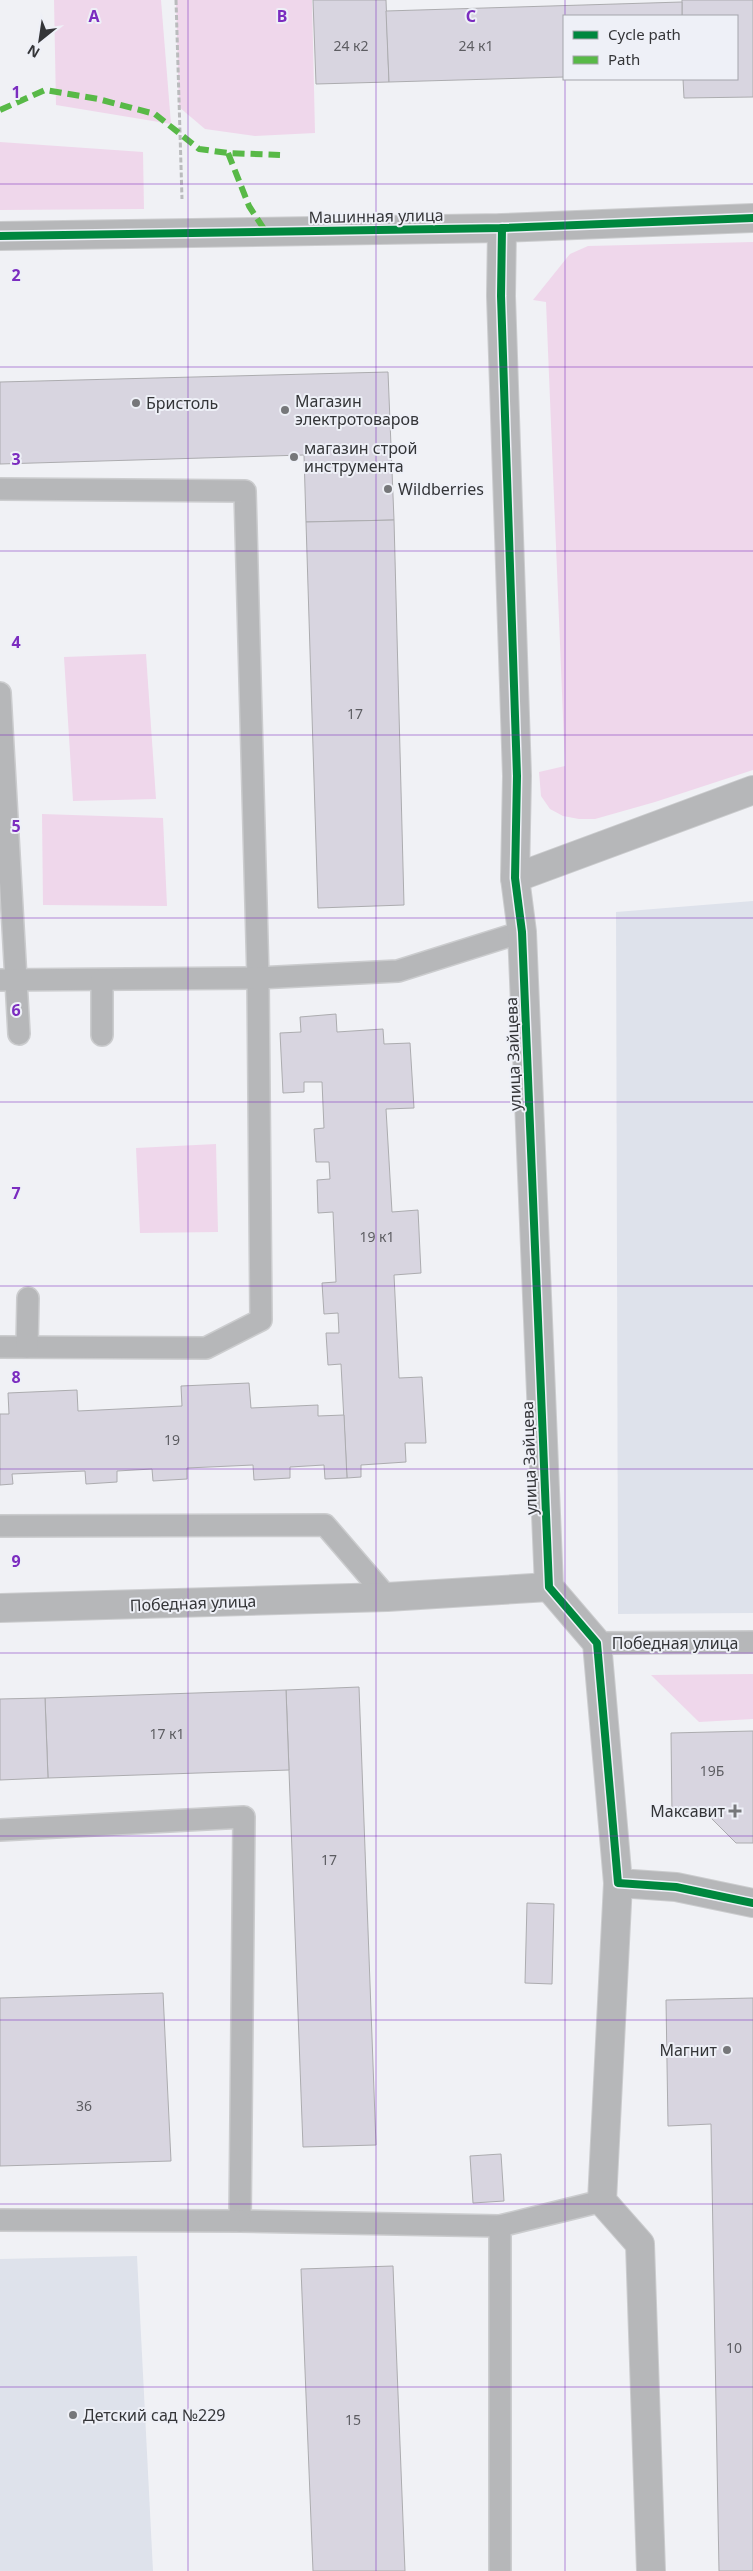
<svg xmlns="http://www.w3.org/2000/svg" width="753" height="2571" font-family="'Noto Sans',sans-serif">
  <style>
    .built { fill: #dee2eb }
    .green { fill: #efd7eb }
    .building { fill: #d8d5e0; stroke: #acacaf }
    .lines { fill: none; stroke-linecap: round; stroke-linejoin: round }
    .service-casing { stroke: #cbccce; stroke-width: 24 }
    .minor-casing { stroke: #cbccce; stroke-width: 30 }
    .path { stroke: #babbbd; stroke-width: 3; stroke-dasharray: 5 2.5; stroke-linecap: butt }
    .service { stroke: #b6b7b9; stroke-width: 21 }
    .minor { stroke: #b6b7b9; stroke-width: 28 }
    .quiet { stroke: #58b947; stroke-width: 6; stroke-dasharray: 12 6; stroke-linecap: butt }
    .cycleway-casing { stroke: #eef0f7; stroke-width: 11 }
    .cycleway { stroke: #00873e; stroke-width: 8 }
    .grid { fill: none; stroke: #7b2cbf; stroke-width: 1; stroke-opacity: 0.55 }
    .poi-dot { fill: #76777a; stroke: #eef0f7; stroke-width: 2 }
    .labels { text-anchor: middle; stroke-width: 4; stroke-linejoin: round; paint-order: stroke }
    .number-label { font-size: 14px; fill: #5d5d62 }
    .street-label { font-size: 16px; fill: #343538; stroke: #eef0f7 }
    .poi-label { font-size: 16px; fill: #343538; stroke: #eef0f7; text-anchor: start }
    .grid-label { font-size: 16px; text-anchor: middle; font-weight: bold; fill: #7b2cbf; stroke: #eef0f7; stroke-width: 4; stroke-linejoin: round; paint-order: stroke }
  </style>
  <rect width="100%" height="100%" fill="#f0f1f5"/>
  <g class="built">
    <polygon points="753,901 753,1613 618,1614 616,912"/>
    <polygon points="137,2256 153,2571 0,2571 0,2259"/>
  </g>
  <g class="green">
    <polygon points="54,0 161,0 171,124 56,105"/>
    <polygon points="176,0 312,0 315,133 255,136 205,129 179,107"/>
    <polygon points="0,142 143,152 144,209 0,210"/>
    <polygon points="753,242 753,770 655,802 595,819 579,819 563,816 550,809 541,796 539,772 565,766 546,302 533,300 570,254 588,246"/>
    <polygon points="146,654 156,799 73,801 64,657"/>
    <polygon points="42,814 163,818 167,906 43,905"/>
    <polygon points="216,1144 218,1232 140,1233 136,1148"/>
    <polygon points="753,1674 753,1719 699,1722 651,1675"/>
  </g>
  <g class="building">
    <polygon points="313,0 386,0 389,82 316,84"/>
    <polygon points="682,0 753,0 753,97 684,98 683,79 737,79 737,16 682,16"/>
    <polygon points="682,2 682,16 564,16 564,77 389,82 386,11"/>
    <polygon points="388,372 394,520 306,522 304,455 0,464 0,382"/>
    <polygon points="394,520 404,905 318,908 306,522"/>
    <polygon points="336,1014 337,1032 383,1029 384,1044 410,1043 414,1108 386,1109 392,1212 418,1210 421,1273 394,1275 399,1378 422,1377 426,1443 405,1443 406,1462 361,1465 361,1477 347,1478 341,1364 328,1365 326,1333 339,1333 338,1313 324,1314 322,1283 336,1282 333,1212 318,1213 317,1180 330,1179 329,1162 316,1162 314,1129 324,1128 322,1082 304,1082 304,1092 283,1093 280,1033 301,1032 300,1017"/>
    <polygon points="249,1383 251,1408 318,1405 318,1416 344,1415 347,1478 325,1479 324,1465 290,1467 290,1478 254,1480 253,1465 187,1468 187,1479 153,1481 152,1469 117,1471 117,1482 86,1484 85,1471 12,1474 13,1484 0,1485 0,1414 9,1414 8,1393 77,1390 78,1411 182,1406 181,1386"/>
    <polygon points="359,1687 376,2145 303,2147 286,1690"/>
    <polygon points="286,1690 289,1770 48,1778 45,1698"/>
    <polygon points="45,1698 48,1778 0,1780 0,1699"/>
    <polygon points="753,1731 753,1843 736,1843 703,1810 672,1814 671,1733"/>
    <polygon points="527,1903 554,1904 552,1984 525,1983"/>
    <polygon points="163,1993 171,2161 0,2166 0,1998"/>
    <polygon points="753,1998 753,2571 719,2571 711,2124 668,2126 666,2000"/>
    <polygon points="501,2154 504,2201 473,2203 470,2156"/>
    <polygon points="393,2266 405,2571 313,2571 301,2269"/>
  </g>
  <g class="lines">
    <g class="service-casing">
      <g id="service">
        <polyline points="0,489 245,491 258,978 261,1320 206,1348 0,1347"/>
        <polyline points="0,693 19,1034"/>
        <polyline points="0,980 258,978 398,971 522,932"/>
        <polyline points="102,1035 102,980"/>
        <polyline points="27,1347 28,1298"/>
        <polyline points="0,1526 325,1525 387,1597"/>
        <polyline points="597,1643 753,1642"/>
        <polyline points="0,1830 244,1817 240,2221 500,2226"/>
        <polyline points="0,2220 240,2221"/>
        <polyline points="500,2571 500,2226 602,2201"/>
      </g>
    </g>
    <g class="minor-casing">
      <g id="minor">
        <polyline points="502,228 501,296 517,776 515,878 522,932 549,1587 597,1643 618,1883 676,1887 753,1903"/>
        <polyline points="0,236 502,228 753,218"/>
        <polyline points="515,878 753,790"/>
        <polyline points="0,1608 387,1597 549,1587"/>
        <polyline points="618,1883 602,2201 640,2244 651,2571"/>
      </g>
    </g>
    <polyline class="path" points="176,0 182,199"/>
    <use href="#service" class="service"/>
    <use href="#minor" class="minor"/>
    <g class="quiet">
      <polyline points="0,110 45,90 98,99 155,114 199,149 228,153 280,155"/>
      <polyline points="228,153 249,206 266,232"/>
    </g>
    <g class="cycleway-casing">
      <g id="cycleway">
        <polyline points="502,228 501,296 517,776 515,878 522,932 549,1587 597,1643 618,1883 676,1887 753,1903"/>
        <polyline points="0,236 502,228 753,218"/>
      </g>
    </g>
    <use href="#cycleway" class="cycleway"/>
  </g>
  <path class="grid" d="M188 0V2571M376 0V2571M565 0V16M565 79V2571M0 184H753M0 367H753M0 551H753M0 735H753M0 918H753M0 1102H753M0 1286H753M0 1469H753M0 1653H753M0 1836H753M0 2020H753M0 2204H753M0 2387H753"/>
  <g class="poi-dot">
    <circle cx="136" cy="403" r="5"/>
    <circle cx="285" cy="410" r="5"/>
    <circle cx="294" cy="457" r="5"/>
    <circle cx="388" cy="489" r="5"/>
    <path d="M732.5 1803.5h5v5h5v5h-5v5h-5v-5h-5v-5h5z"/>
    <circle cx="727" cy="2050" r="5"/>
    <circle cx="73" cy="2415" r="5"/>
  </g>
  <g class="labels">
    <g class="number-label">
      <text x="351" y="51">24 к2</text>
      <text x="476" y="51">24 к1</text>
      <text x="355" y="719">17</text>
      <text x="377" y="1242">19 к1</text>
      <text x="172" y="1445">19</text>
      <text x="167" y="1739">17 к1</text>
      <text x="712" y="1776">19Б</text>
      <text x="329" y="1865">17</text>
      <text x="84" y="2111">36</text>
      <text x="734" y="2353">10</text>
      <text x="353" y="2425">15</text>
    </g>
    <g class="street-label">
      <text transform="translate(376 216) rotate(-1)" y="6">Машинная улица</text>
      <text transform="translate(513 1054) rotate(-92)" y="6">улица Зайцева</text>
      <text transform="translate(529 1458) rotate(-92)" y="6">улица Зайцева</text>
      <text transform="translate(193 1603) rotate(-2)" y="6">Победная улица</text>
      <text x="675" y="1649">Победная улица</text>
    </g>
    <g class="poi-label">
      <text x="295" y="407">Магазин<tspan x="295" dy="18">электротоваров</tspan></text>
      <text x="146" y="409">Бристоль</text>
      <text x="304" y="454">магазин строй<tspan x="304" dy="18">инструмента</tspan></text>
      <text x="398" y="495">Wildberries</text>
      <text x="725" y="1817" text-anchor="end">Максавит</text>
      <text x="717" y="2056" text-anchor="end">Магнит</text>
      <text x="83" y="2421">Детский сад №229</text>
    </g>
  </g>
  <g class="grid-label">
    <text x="94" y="22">A</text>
    <text x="282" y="22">B</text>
    <text x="471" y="22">C</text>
    <text x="16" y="98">1</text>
    <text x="16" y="281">2</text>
    <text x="16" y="465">3</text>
    <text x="16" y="648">4</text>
    <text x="16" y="832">5</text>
    <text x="16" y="1016">6</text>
    <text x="16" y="1199">7</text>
    <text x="16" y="1383">8</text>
    <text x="16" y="1567">9</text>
  </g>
  <rect x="563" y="15" width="175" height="65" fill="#eef0f7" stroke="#a4a5ab"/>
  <rect x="573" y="31" width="25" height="8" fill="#00873e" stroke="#a4a5ab"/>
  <text x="608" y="40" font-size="15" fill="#343538">Cycle path</text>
  <rect x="573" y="56" width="25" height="8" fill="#58b947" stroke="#a4a5ab"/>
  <text x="608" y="65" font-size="15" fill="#343538">Path</text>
  <g transform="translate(40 40) rotate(210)" stroke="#eef0f7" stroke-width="4" paint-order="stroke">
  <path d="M0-4L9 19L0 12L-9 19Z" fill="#343538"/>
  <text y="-8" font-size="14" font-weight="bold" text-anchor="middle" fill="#343538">N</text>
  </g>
</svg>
